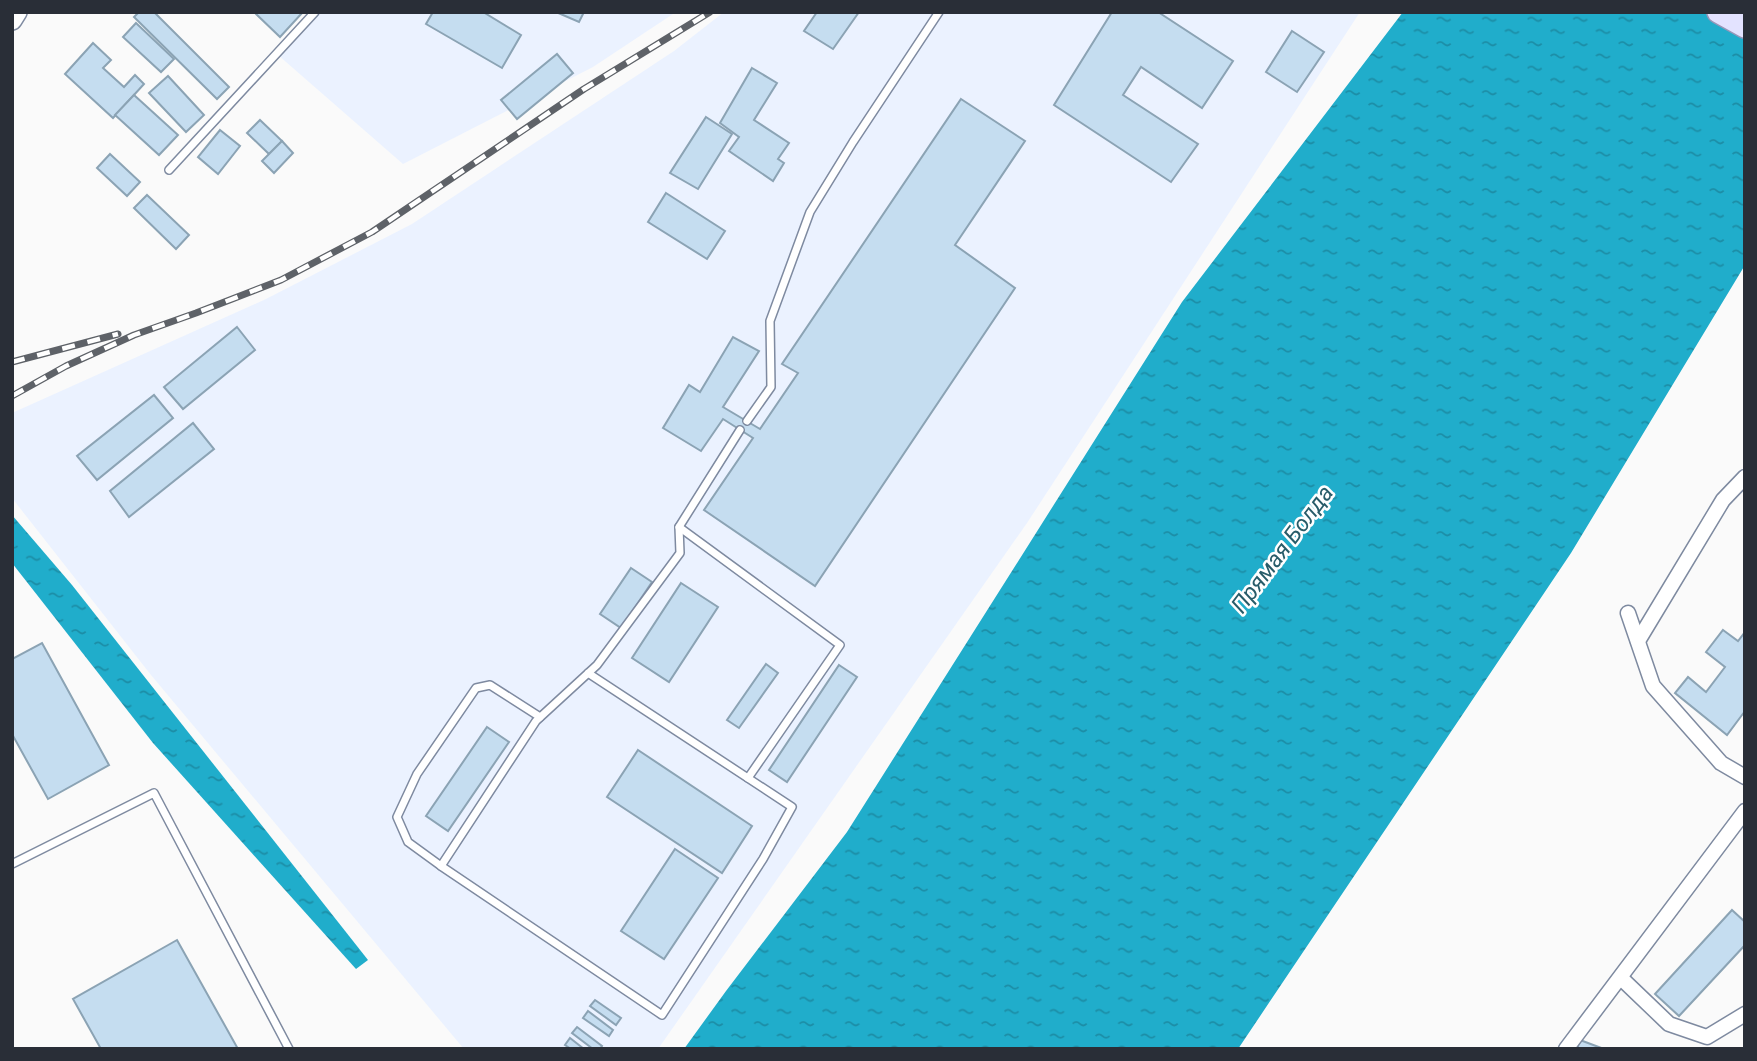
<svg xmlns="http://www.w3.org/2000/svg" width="1757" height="1061" font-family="Roboto,sans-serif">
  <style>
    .built { fill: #ebf2ff }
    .water { fill: url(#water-ripples) }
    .building { fill: #c5ddf0; stroke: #8ba3b4; stroke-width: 2 }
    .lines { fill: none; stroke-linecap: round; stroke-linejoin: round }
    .lane-casing { stroke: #7e8aa0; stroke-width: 10 }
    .street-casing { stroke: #7e8aa0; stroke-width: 17 }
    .secondary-casing { stroke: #7e8aa0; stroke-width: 22 }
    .primary-casing { stroke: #9697b9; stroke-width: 24 }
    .lane { stroke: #fff; stroke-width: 7 }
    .street { stroke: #fff; stroke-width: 14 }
    .secondary { stroke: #fff; stroke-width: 19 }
    .primary { stroke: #e3e3ff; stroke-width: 21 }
    .rail-casing { stroke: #5e6268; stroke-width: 7 }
    .rail { stroke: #fff; stroke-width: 4.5; stroke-dasharray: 13; stroke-linecap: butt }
    .labels { text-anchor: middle; stroke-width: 5; stroke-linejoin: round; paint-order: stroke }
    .water-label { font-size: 23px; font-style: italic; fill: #285c69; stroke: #fff }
  </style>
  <defs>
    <pattern id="water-ripples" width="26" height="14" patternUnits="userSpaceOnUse" patternTransform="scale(1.75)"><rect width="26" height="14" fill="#20adcb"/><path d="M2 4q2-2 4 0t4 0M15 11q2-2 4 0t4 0" fill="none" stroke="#1c8da6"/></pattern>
  </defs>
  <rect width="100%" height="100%" fill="#fafafa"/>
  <g class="built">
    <polygon points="319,12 676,12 593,67 403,164 278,55"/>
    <polygon points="724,12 1360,12 1027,523 658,1049 464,1049 151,675 12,498 12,413 266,299 412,224 674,51"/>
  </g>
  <g class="water">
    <polygon points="1403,12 1745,12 1745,265 1571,553 1238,1049 684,1049 726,991 847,832 1182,302"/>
    <polygon points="12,515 72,585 368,960 356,969 153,743 12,563"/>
  </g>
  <g class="building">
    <polygon points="139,12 154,12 229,87 217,99 134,17"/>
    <polygon points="254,12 303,12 280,37"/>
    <polygon points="433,12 483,12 521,35 502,68 426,24"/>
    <polygon points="556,12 584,12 579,22"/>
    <polygon points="817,12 859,12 833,49 804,31"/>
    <polygon points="1112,12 1158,12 1233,61 1202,108 1141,67 1123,95 1198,144 1171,182 1054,105"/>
    <polygon points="136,23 174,59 161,72 123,37"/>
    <polygon points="1292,31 1324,52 1297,92 1266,72"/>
    <polygon points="93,43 111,60 103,68 124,87 135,75 144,84 113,118 65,74"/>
    <polygon points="557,54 573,73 517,119 501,100"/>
    <polygon points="752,68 777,83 754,120 789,143 778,159 784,163 773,181 729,151 739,137 720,123"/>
    <polygon points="168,76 204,115 186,132 149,93"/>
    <polygon points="134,95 178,135 159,155 115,115"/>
    <polygon points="961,99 1025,141 955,245 1015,288 815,586 704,510 753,438 723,419 701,451 663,428 689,385 700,392 733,337 759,351 723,407 760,429 798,373 782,364"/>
    <polygon points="706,117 732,134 698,189 670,173"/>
    <polygon points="260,120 282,141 269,154 247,133"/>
    <polygon points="220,130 240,146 218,174 198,157"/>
    <polygon points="282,141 293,153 274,173 262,161"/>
    <polygon points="110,154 140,182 127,196 97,168"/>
    <polygon points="666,193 725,231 707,259 648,222"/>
    <polygon points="147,195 189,235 176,249 134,208"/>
    <polygon points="237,327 255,350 183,409 164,387"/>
    <polygon points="154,395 173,418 97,480 77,456"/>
    <polygon points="193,423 214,449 129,517 110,491"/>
    <polygon points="631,568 652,582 621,628 600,614"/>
    <polygon points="681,583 718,607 669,682 632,658"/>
    <polygon points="1723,630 1738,641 1745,632 1745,711 1727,735 1675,693 1688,677 1706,692 1725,667 1706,652"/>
    <polygon points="42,643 109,765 48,799 12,734 12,659"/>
    <polygon points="766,664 778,673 739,728 727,720"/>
    <polygon points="839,665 857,677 787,782 769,770"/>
    <polygon points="487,727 509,742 448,831 426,816"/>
    <polygon points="638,750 752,826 722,873 607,797"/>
    <polygon points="675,849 718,878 664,959 621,931"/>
    <polygon points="1732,910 1745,922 1745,945 1679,1016 1655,994"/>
    <polygon points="177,940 238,1049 101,1049 73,999"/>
    <polygon points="595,1000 621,1018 616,1025 590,1006"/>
    <polygon points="588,1011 613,1030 609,1036 583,1018"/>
    <polygon points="577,1027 602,1046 600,1049 593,1049 572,1033"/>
    <polygon points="570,1038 584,1049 571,1049 565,1045"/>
    <polygon points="1580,1040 1604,1049 1577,1049"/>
  </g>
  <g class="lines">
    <g class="lane-casing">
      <g id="lane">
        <polyline points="169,170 315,12"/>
        <polyline points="747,421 771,387 770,321 810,212 853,142 939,12"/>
        <polyline points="679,527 840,645 748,778"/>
        <polyline points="588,673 792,807 763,859 662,1015 441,866 536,721 597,665 680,553 679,527 740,430"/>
        <polyline points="12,864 154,793 289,1049"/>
        <polyline points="441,866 408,842 397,817 417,774 476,688 490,685 540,717"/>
      </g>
    </g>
    <g class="street-casing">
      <g id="street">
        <polyline points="1628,613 1653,686 1721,763 1745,777"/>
        <polyline points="1638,641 1723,500 1745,477"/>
        <polyline points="1621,978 1669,1024 1707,1037 1745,1014"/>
        <polyline points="1566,1049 1745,811"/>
      </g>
    </g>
    <g class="secondary-casing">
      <polyline id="secondary" points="12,20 17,12"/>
    </g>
    <g class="primary-casing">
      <polyline id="primary" points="1718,12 1745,27"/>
    </g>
    <use href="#lane" class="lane"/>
    <use href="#street" class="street"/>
    <use href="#secondary" class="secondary"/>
    <use href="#primary" class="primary"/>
    <g class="rail-casing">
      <g id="rail">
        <polyline points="12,362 118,334"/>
        <polyline points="12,396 66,366 134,335 196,313 281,280 372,232 584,89 710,12"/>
      </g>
    </g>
    <use href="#rail" class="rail"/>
  </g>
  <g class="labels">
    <g class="water-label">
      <text transform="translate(1282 549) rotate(-53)" y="8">Прямая Болда</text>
    </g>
  </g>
  <rect width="1757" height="1061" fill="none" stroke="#292e37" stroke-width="28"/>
</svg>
